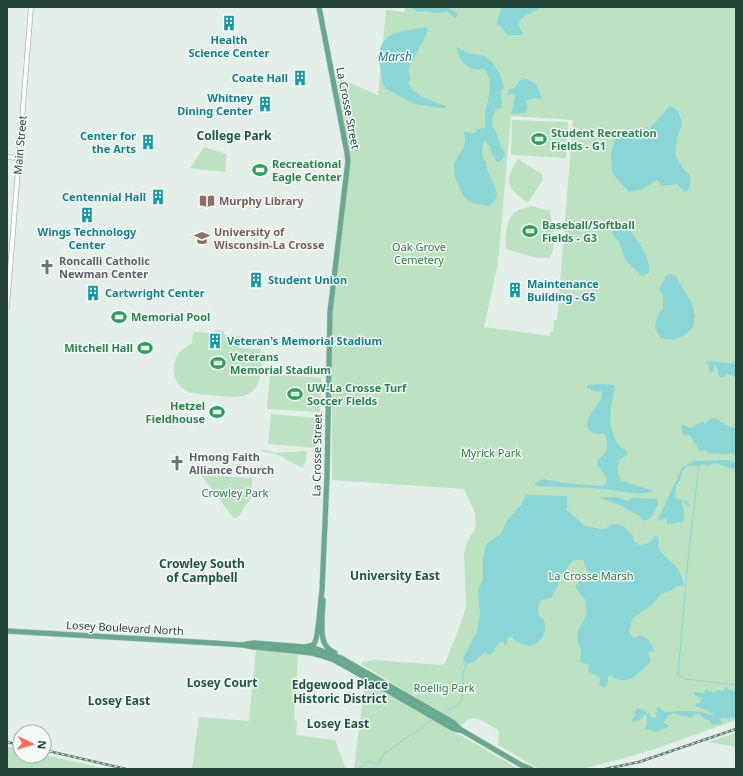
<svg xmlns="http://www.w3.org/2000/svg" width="743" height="776" font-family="'Noto Sans',sans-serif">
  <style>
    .green { fill: #bde2c2; fill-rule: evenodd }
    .water { fill: #8ad6d7 }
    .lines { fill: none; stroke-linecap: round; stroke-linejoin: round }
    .stream { stroke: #8ad6d7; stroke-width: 1 }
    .minor-casing { stroke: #a7b8b0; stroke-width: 5.5 }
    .major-casing { stroke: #c1cac7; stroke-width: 6 }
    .minor { stroke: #fff; stroke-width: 4 }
    .major { stroke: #67a88f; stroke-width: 5 }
    .rail-casing { stroke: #5d7e71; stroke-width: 2.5 }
    .rail { stroke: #f7fbf8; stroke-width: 1; stroke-dasharray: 3; stroke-linecap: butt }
    .labels { text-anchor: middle; stroke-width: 3; stroke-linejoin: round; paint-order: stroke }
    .culture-label { font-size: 11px; font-weight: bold; fill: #0d838f; stroke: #f7fbf8; text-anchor: end }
    .street-label { font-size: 11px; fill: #224336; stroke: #f7fbf8 }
    .leisure-label { font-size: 11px; font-weight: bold; fill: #27864d; stroke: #f7fbf8; text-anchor: start }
    .education-label { font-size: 11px; font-weight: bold; fill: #785e54; stroke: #f7fbf8; text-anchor: start }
    .park-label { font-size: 11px; fill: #297e3f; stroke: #f7fbf8 }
    .worship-label { font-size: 11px; font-weight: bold; fill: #5b616d; stroke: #f7fbf8; text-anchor: start }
    .water-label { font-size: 12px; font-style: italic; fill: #177b7f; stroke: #f7fbf8 }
    .neighbourhood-label { font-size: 12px; font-weight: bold; fill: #1c5841; stroke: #f7fbf8 }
  </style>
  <rect width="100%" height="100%" fill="#e5efea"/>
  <g class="green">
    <path d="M405 7H736V720L658 748 621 759 582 769H539L498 745 499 731C493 727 476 715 469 719 466 720 465 723 462 725L444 715 361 664 362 662 374 660 441 665 445 663 459 628 466 607 464 554 466 545 471 534 475 529 476 524 475 513 464 489 332 480V310L350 158 336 77 378 95 386 10 405 12ZM511 116 573 120 557 320H554L553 332H550V336L484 327 498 263Z"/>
    <polygon points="512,120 568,122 566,158 511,155"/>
    <polygon points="204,147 227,154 225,172 190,168"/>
    <path d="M518 159 542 174 543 179 528 203C507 188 503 182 518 159Z"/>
    <path d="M532 206 550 211C552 223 558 249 549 258 534 259 520 253 506 249 505 240 506 222 512 215 517 209 525 208 532 206Z"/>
    <path d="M215 330 224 331V335L240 336 239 348 260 349 262 352 261 354 262 356C261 375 261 396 236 397 227 396 217 396 208 395 203 394 197 394 192 393 178 390 170 374 175 361 177 354 184 346 192 344L193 332 215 333Z"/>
    <polygon points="272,374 321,378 322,380 320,412 268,409 267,407 270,375"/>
    <polygon points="271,414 318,418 317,431 321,433 317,434 316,448 268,444"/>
    <polygon points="261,449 276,453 307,451 306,460 303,468 276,454 261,451"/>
    <polygon points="201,475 252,478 251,499 244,507 240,516 235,518 232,516"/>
    <polygon points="256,649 298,655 294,720 297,721 296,735 335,740 346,769 192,769 199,717 249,721"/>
    <polygon points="365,680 519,769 354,769"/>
    <polygon points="736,733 736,747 708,742"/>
    <polygon points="7,746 20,749 20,756 44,756 44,755 107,769 7,769"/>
  </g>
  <g class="water">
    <polygon points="410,7 446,7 454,11 458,14 457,17 455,18 448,12 434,13 427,11 418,12"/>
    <path d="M502 7H539V9C533 12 518 17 519 25 519 27 521 31 523 33L521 35H508L500 26 496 24Z"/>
    <path d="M426 27 428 29 427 33 408 69 411 78 408 83C417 98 431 100 446 106V108H439L414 104 385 88 382 81 380 65 377 58C379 52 381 43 387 38 395 31 415 29 426 27Z"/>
    <path d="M456 47 468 53 484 56 492 62 500 74 504 88 501 90C499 97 503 101 502 108L496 109 492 119V125L498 137 501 148 505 153V156L498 163 492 155 491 148 485 140C482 145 482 155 484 160L486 161C485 173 500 188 496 198 495 201 491 204 490 206L476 204 468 200 462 194 455 177 454 164 464 146 465 141 464 132 475 133C477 129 480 128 485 128 485 124 485 119 485 115 487 102 495 80 484 69 481 69 477 70 474 69 464 68 458 56 456 47Z"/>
    <path d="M525 79C538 82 539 89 542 100 536 98 532 97 526 101L528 108 525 113 511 114 515 97 513 94 507 95 509 89 515 88C517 83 519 80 525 79Z"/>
    <polygon points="670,106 678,111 682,123 677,138 675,155 683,168 689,174 691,181 690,186 686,193 677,184 662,186 657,180 643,189 629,192 612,173 611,154 615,140 629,132 641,134 649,129"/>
    <path d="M617 228H629C637 242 651 256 649 273L642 276 626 261 618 240 614 237 612 231Z"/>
    <polygon points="670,274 676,276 692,304 695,315 693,327 685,335 674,340 661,338 655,328 657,316 663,308 663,296 659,289 666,276"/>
    <polygon points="707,361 736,364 736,378 731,375 726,374 725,377 721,377 719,376 717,368 715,365 714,365 714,371 711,372 709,371 709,365 706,363"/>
    <path d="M601 384 614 385 615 387C611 405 607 423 616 441 616 441 619 446 620 446 623 450 627 448 627 455L620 459C617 469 616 472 622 481L654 491C641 496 618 491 604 489 581 487 558 487 535 486V484L542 479C562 483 582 485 603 486L607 482 606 477 597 465C598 456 606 455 607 448 608 444 606 439 605 434 589 435 582 428 591 413 594 409 598 405 600 400 602 397 602 394 601 391L597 392 587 388V386L588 385Z"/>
    <polygon points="715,418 728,426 736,429 736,453 727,454 708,453 705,450 700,451 695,444 690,435 685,436 683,434 681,426 683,425 691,428 703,421 705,424 710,419"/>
    <path d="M727 460 733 462H736V468L733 469 715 463 707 466 703 464 699 466H687L683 470 680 480 676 485 675 498 685 501 691 506H688L683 501 681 502C684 507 685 514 684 520L682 522 668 524 666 519H663L660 521 658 519 682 468 693 461Z"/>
    <path d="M526 495 567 496V510L585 526 601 529H606L611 524 622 525 633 536 634 541 640 545C646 544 652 543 654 536H657L659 540C659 542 658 544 658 546 659 552 673 563 677 568 681 573 683 579 684 586H677L670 591 661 594 652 605 633 618 629 629 630 635 635 638 639 635C647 636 653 644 654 652L650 651 648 654 651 661C641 672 625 689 611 675L608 677C608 682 609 686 603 688L599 684 600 678C596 674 592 675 588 671L589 666 586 664 580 662 581 651 578 642 577 633 587 613 586 601C582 597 579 592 575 587L582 576 590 574 585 567 583 560H574L570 563 551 598 541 600C539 604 537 610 539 615 542 620 545 617 545 626 545 633 543 637 538 642 529 650 517 643 510 636L507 639V644L506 645 501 641 496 646 495 651 490 654 484 653C477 659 471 667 463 661L465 654 477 632 480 614 478 590 483 579V559L486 544 501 534 506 522 521 505Z"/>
    <path d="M601 497C610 497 619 496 627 501L632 498 657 499 658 504 651 518 644 521 641 519 639 515 634 513 620 505 600 498Z"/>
    <path d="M727 687 729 690 736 691V717L734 718 731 717 729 719 723 718 720 719 722 724H717L712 725 709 720 703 718 701 715 697 714 690 718 686 716H681L674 713 668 716 664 722 666 725H669L667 729 665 728 656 732 652 731 650 729 646 730 645 729 647 724V716L645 714 640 720 632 722V719L635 716V711L638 708 645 711 647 714 650 713V716L654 718 657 717 655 713 658 711 656 708 658 707 665 712C685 711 695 709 714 716V715C709 711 704 708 697 707L695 704 697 703H700L701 698 694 695V692L703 693 705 692 707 689 710 692 711 691 714 693 718 690 722 691Z"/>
  </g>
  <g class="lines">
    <g class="stream">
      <polyline points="699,465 688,560 678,675 686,679 736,685"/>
      <polyline points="447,711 458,705 462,700 463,673 467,663"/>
      <polyline points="358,769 368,761 376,764 379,763 385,753 391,749 432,720"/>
    </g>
    <g class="minor-casing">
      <g id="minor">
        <polyline points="7,157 19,158"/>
        <polyline points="7,307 31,7"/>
      </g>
    </g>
    <g class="major-casing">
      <g id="major">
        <path d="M323 600C323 612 319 634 325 644 327 648 331 651 335 653"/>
        <polyline points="7,631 213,643 243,645 253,647 294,651 312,653 319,655 334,660 352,670 452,728 463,731 521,765 531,769"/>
        <polyline points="246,644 254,643 305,647 317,649 341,658 454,723 461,730"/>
        <path d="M305 647C308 646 312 646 314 644 319 638 320 601 322 591L327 477 330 312 348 161 347 153 319 7"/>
      </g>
    </g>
    <use href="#minor" class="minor"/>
    <use href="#major" class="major"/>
    <g class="rail-casing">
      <g id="rail">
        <polyline points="7,742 20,745"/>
        <polyline points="44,750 126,769"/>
        <polyline points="605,769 639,762 736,729"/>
      </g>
    </g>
    <use href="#rail" class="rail"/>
  </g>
  <defs>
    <g id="building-bare" transform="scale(1.2)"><path d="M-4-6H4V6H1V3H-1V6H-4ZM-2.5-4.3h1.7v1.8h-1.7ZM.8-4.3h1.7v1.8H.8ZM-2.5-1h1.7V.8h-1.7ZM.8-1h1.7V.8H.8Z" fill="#0f9aa8" stroke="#f7fbf8" stroke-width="2.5" paint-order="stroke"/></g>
    <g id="stadium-bare" transform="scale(1.2)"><path d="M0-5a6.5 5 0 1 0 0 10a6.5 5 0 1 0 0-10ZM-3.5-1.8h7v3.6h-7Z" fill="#2e9e5b" stroke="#f7fbf8" stroke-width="2.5" paint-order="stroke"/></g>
    <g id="library-bare" transform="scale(1.2)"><path d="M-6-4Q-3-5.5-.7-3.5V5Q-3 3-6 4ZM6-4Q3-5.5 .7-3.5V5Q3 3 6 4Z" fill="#8d6e63" stroke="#f7fbf8" stroke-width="2.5" paint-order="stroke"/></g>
    <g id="university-bare" transform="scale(1.2)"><path d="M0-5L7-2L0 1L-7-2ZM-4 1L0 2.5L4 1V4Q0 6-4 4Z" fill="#8d6e63" stroke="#f7fbf8" stroke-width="2.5" paint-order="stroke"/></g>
    <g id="church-bare" transform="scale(1.2)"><path d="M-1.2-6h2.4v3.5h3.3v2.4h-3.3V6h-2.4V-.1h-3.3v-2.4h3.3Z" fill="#6b7280" stroke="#f7fbf8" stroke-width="2.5" paint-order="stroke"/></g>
  </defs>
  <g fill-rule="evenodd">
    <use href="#building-bare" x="229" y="23"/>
    <use href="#building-bare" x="300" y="78"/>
    <use href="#building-bare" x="265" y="104"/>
    <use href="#stadium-bare" x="539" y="139"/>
    <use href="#building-bare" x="148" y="142"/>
    <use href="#stadium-bare" x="260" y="170"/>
    <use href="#building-bare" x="158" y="197"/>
    <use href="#library-bare" x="207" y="201"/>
    <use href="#building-bare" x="87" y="215"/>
    <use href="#stadium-bare" x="530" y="231"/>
    <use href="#university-bare" x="202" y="238"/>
    <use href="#church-bare" x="47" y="267"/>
    <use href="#building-bare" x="256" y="280"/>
    <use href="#building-bare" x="515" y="290"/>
    <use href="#building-bare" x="93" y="293"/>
    <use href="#stadium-bare" x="119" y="317"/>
    <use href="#building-bare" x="215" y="341"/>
    <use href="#stadium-bare" x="145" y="348"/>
    <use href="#stadium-bare" x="218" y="363"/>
    <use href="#stadium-bare" x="295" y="394"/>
    <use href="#stadium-bare" x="217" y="412"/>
    <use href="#church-bare" x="177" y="463"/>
  </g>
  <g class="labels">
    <g class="culture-label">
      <text x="229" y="44" text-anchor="middle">Health<tspan x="229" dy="13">Science Center</tspan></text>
      <text x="288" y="82">Coate Hall</text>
      <text x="253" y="102">Whitney<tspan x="253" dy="13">Dining Center</tspan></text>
      <text x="136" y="140">Center for<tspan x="136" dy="13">the Arts</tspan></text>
      <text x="146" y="201">Centennial Hall</text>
      <text x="87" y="236" text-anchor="middle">Wings Technology<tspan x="87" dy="13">Center</tspan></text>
      <text x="268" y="284" text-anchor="start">Student Union</text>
      <text x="527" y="288" text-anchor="start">Maintenance<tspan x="527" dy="13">Building - G5</tspan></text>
      <text x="105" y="297" text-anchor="start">Cartwright Center</text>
      <text x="227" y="345" text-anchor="start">Veteran's Memorial Stadium</text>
    </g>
    <g class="street-label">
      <text transform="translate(348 108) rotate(79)" y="4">La Crosse Street</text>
      <text transform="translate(20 145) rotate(-85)" y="4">Main Street</text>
      <text transform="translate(317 455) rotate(-89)" y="4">La Crosse Street</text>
      <text transform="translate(125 628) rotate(3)" y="4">Losey Boulevard North</text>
    </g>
    <g class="leisure-label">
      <text x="551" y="137">Student Recreation<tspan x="551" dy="13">Fields - G1</tspan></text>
      <text x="272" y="168">Recreational<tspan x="272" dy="13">Eagle Center</tspan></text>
      <text x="542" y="229">Baseball/Softball<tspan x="542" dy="13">Fields - G3</tspan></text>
      <text x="131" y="321">Memorial Pool</text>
      <text x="133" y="352" text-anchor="end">Mitchell Hall</text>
      <text x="230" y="361">Veterans<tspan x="230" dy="13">Memorial Stadium</tspan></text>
      <text x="307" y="392">UW-La Crosse Turf<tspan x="307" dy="13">Soccer Fields</tspan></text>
      <text x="205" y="410" text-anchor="end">Hetzel<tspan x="205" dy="13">Fieldhouse</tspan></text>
    </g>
    <g class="education-label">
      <text x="219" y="205">Murphy Library</text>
      <text x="214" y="236">University of<tspan x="214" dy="13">Wisconsin-La Crosse</tspan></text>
    </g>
    <g class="park-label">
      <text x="419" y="251">Oak Grove<tspan x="419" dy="13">Cemetery</tspan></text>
      <text x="491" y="457">Myrick Park</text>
      <text x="235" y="497">Crowley Park</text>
      <text x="591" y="580">La Crosse Marsh</text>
      <text x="444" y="692">Roellig Park</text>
    </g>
    <g class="worship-label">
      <text x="59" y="265">Roncalli Catholic<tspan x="59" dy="13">Newman Center</tspan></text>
      <text x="189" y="461">Hmong Faith<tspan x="189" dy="13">Alliance Church</tspan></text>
    </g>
    <g class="water-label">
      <text x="395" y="61">Marsh</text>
    </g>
    <g class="neighbourhood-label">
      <text x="234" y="140">College Park</text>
      <text x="202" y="568">Crowley South<tspan x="202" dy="14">of Campbell</tspan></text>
      <text x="395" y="580">University East</text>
      <text x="222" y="687">Losey Court</text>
      <text x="340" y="689">Edgewood Place<tspan x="340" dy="14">Historic District</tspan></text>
      <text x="119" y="705">Losey East</text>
      <text x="338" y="728">Losey East</text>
    </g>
  </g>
  <rect width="743" height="776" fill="none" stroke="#224336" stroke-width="16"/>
  <g transform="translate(32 744) rotate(95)"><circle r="19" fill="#f7fbf8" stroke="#a2b1aa"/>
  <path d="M0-3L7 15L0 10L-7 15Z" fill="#fb6a57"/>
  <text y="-6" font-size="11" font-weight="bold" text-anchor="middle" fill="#224336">N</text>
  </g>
</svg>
